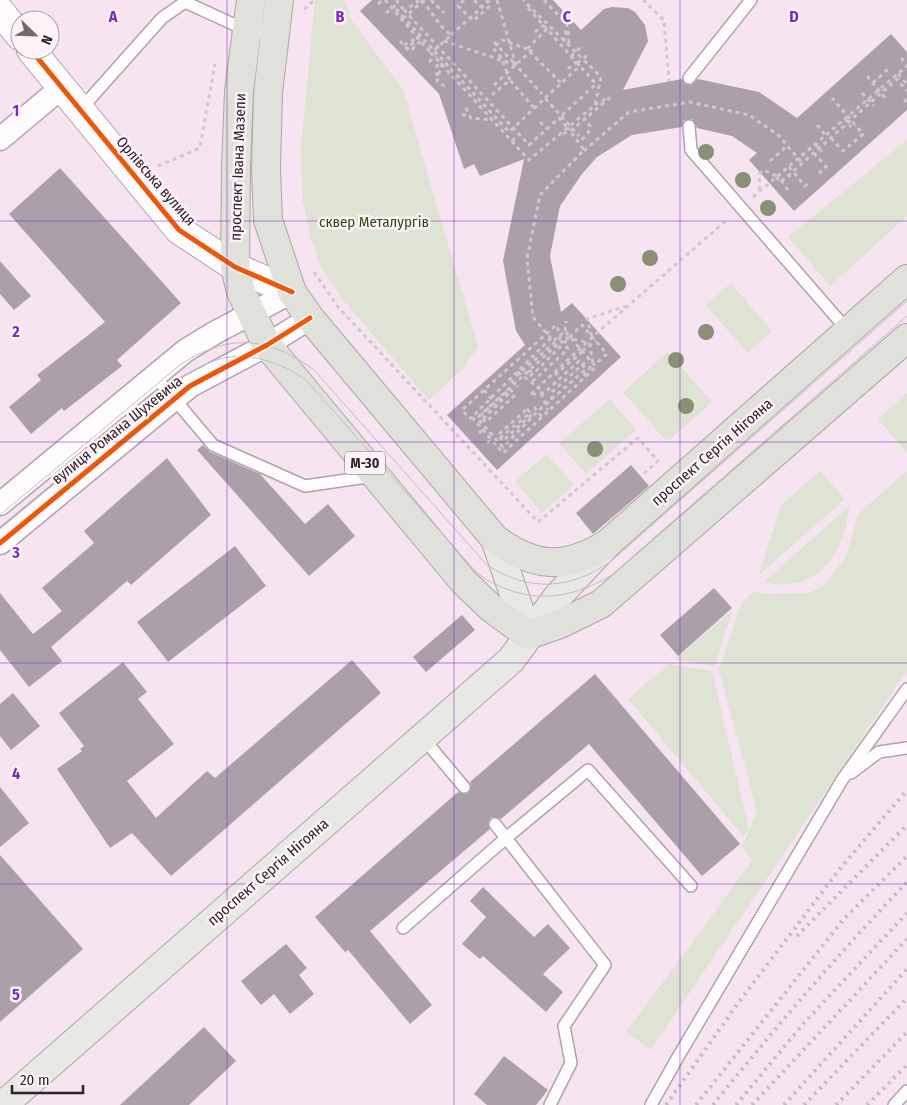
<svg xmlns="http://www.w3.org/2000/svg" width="907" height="1105" font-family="'Fira Sans Condensed',sans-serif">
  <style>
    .green { fill: #dfe3d3 }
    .building { fill: #aca0a8 }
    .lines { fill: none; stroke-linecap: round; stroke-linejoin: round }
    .service-casing { stroke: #afa2ab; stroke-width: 14 }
    .minor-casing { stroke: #afa2ab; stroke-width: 25 }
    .tertiary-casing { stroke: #afa2ab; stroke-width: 30 }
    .primary-casing { stroke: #aaa7a2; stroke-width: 30 }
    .trunk-casing { stroke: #aaa7a2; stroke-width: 30 }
    .path { stroke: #cfc9cd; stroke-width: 3; stroke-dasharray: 4 4; stroke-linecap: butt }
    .service { stroke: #fefbfd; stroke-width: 11 }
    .minor { stroke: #fefbfd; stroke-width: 22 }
    .tertiary { stroke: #fefbfd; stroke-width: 28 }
    .primary { stroke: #e8e8e4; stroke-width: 28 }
    .trunk { stroke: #e0e1db; stroke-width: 28 }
    .tram { stroke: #c1bec0; stroke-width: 1 }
    .rail { stroke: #c1bec0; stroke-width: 4; stroke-dasharray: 2.5 5; stroke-linecap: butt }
    .cycleway-casing { stroke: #fef2f9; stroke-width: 8 }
    .cycleway { stroke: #e8590c; stroke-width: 5 }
    .tree { fill: #8a9075 }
    .grid { fill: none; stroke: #7b2cbf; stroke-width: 1; stroke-opacity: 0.55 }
    .labels { text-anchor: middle; stroke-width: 5; stroke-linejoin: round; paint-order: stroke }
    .shield { fill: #fef2f9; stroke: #6c6168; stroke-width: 1 }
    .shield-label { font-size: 14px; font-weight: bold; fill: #2e232a }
    .street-label { font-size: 15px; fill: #2e232a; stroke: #fef2f9 }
    .park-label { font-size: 15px; fill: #314b10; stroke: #fef2f9 }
    .grid-label { font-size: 16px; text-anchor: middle; font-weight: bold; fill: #7b2cbf; stroke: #fef2f9; stroke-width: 5; stroke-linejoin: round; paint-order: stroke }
  </style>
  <rect width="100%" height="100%" fill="#f6e5f0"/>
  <g class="green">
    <polygon points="315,0 345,0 352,21 403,90 478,347 463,368 429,400 343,300 321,267 311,239 302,198 301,145"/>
    <polygon points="907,140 907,216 830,286 788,237"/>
    <polygon points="731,283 772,331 747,353 706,305"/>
    <polygon points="668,352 712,402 667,442 623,392"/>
    <polygon points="907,393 907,453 878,419"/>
    <polygon points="610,399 636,430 586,474 559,443"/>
    <polygon points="547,454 574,485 542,513 515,481"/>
    <polygon points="820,471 845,499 759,575 781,505"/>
    <polygon points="907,471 907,671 651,1050 626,1032 752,861 742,847 757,811 719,670 742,602 756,591 765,594 810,593 824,585 846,556 859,513"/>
    <path d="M849 506C846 552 816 596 764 582Z"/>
    <polygon points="732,611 715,666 674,660"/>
    <polygon points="669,664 712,671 749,829 743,836 628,699"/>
  </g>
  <g class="building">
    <polygon points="372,0 553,0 581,30 604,9 612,7 628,8 635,12 645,25 648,41 623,90 682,79 685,84 691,85 698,79 759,92 797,118 891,34 907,52 907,110 794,211 749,160 757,153 732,136 697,128 692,119 684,120 682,127 632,135 597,157 582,174 560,206 550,256 561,312 572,303 621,357 497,470 447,415 525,345 516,331 503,261 524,159 480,176 474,164 464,169 439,94 360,11"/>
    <polygon points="60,168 181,303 117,360 122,366 64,411 62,408 31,434 9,407 41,380 37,375 105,322 9,214"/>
    <polygon points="0,261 31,296 14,310 0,294"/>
    <polygon points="203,445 210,452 260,474 305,524 328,504 355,536 309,576 197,450"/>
    <polygon points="167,458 211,515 131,585 127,581 51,647 62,661 29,687 0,650 0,593 33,634 62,611 42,588 94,543 84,531"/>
    <polygon points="631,465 649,486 593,534 576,513"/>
    <polygon points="235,546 266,586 168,662 137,622"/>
    <polygon points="714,588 732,608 678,656 660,635"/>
    <polygon points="462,615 475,630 426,672 413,657"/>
    <polygon points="352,660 381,693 171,876 132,833 110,848 57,769 82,751 80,749 84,746 59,713 123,662 147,692 138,699 174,744 127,781 156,818 207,771 215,778"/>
    <polygon points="595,674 740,844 702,876 589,744 501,819 494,817 490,818 488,825 490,829 370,931 432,1005 410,1024 348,950 345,952 315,917 458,792 465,794 469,792 471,786 470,782"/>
    <polygon points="13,693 40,726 11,750 0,736 0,704"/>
    <polygon points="0,787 29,823 0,847"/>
    <polygon points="0,855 83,949 0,1022"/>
    <polygon points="483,887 534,937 548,924 570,948 543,974 563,992 546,1012 483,956 480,959 462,944 486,917 470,901"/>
    <polygon points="286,944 307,968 299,975 314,994 290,1014 274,994 261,1005 241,981"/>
    <polygon points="204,1027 236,1061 189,1105 120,1105"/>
    <polygon points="504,1056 548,1090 536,1105 487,1105 474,1094"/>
  </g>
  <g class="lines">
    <g class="service-casing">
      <g id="service">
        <polyline points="185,0 185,2 248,31 275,33"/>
        <polyline points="689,78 751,0"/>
        <polyline points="80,110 162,18 185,2"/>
        <polyline points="689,126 691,150 849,332"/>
        <polyline points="154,375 213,445 305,486 374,476"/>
        <polyline points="423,738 464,787"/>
        <polyline points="851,773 879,752 907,748"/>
        <polyline points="495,824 605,965 564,1026 571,1063 550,1105"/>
        <polyline points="403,928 506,838 588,770 691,886"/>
        <polyline points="651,1105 678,1057 842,780 907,689"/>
        <polyline points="894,1105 907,1091"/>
      </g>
    </g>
    <g class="minor-casing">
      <g id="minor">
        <polyline points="0,139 61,88"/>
        <polyline points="0,504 185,351 216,332 292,292"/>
        <polyline points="0,543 190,386 267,345 310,318"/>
      </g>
    </g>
    <g class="tertiary-casing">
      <g id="tertiary">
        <polyline points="0,11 20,36"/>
        <polyline points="31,50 179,230 235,267 292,292"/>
      </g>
    </g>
    <g class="primary-casing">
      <g id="primary">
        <polyline points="495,539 528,635"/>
        <polyline points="3,1105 511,660 558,596 607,544"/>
      </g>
    </g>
    <g class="trunk-casing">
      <g id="trunk">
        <polyline points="251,0 239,91 236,168 235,267 241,292 267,345 463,581 491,608 528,635 560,624 601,604 907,338"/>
        <path d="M279 0 268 93 266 168 268 220 292 292 310 318 495 539C535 568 564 570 607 544L907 279"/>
      </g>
    </g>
    <g class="path">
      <polyline points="385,0 431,53"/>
      <polyline points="396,0 405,11"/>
      <polyline points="419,0 405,11 529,145 559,118 568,129"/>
      <polyline points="422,0 442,27 451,35 431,53 529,160 595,105 601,77 523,0"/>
      <polyline points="424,0 404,18 509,132 545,98 579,136"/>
      <polyline points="431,0 444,13"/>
      <polyline points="464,0 458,6 473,21 490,6 486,0"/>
      <polyline points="474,0 481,7"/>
      <polyline points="497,0 516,65 542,94"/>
      <polyline points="544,0 567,24 564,42"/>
      <polyline points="643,0 664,20 669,81"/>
      <polyline points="378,4 383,0"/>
      <polyline points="528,8 596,84 561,116"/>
      <polyline points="304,9 315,0"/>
      <polyline points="396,9 404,18"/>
      <polyline points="386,13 398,3"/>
      <polyline points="547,29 527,49 561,83"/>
      <polyline points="568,31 569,44"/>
      <polyline points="535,32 544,25"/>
      <polyline points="451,35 490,0"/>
      <polyline points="400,41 407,49 419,37"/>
      <polyline points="444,41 516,65"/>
      <polyline points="494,42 516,65"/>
      <polyline points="404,45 415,39"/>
      <polyline points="406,47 410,51 421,41"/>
      <polyline points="571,56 581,47"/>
      <polyline points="901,58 907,65"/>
      <polyline points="429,62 436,56"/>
      <polyline points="442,63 437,81 446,87"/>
      <polyline points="577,63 588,55"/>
      <polyline points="568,69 576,62"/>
      <polyline points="898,74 907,84"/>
      <polyline points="437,76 437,59"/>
      <polyline points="867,76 886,99"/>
      <polyline points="510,80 501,57 493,48 502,40 527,49"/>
      <polyline points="873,83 888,69"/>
      <polyline points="494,85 535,47"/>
      <polyline points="862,93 874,106"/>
      <polyline points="492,95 510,80 534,108"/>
      <polyline points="545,98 580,66 578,64"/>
      <polyline points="904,102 907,99"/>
      <polyline points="595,105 607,98"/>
      <polyline points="466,108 471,118 493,120"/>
      <polyline points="462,114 471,118"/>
      <polyline points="845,118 851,127"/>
      <polyline points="540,122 547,129"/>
      <polyline points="817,125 826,136"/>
      <polyline points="563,134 573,129 613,95"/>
      <polyline points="831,138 843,151 863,134 832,98"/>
      <polyline points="582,140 590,130 590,126 584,119"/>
      <polyline points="512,141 517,136"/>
      <polyline points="815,144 822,152"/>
      <polyline points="584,149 585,150 629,112 690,102 749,115 778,135 802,163"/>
      <polyline points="814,153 826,167 817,175"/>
      <polyline points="770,161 787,146"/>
      <polyline points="158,166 200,148 215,64"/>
      <polyline points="789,167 805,186 809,182"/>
      <polyline points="790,174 789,176 793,181"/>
      <polyline points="776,177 781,182 897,79 907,91"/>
      <polyline points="781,180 788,190"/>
      <polyline points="760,190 759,174 763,170 777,176"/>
      <polyline points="753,197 907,66"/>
      <polyline points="314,272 338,307 538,522 638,438 658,461 641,476"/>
      <polyline points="565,331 566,321"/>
      <polyline points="592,336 587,319 626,306"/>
      <polyline points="551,338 472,417 503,453 596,367 565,331 553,341 533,317 527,258 540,195 584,150 568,128"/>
      <polyline points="582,351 596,341"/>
      <polyline points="528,371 535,372 582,325 607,354 594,365"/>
      <polyline points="518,372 539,388 548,410"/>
      <polyline points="555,375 583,351"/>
      <polyline points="516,376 561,337 587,342"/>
      <polyline points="530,376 536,371"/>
      <polyline points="584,376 593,363 589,341"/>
      <polyline points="511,380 518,387"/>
      <polygon points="510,389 515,395 486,422 480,416"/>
      <polyline points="484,390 494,402"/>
      <polyline points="531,394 598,332 728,219"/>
      <polyline points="532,394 544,393 579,361 586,369 537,412 503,447 477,418 561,341 568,349 533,381"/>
      <polyline points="552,400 552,392 590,358"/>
      <polyline points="534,407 542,417"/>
      <polygon points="527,409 532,414 503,441 498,435"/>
      <polyline points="473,418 469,418 462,410 556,325 561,336"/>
      <polyline points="483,419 512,390"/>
      <polyline points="479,433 483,430"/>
      <polyline points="500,438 531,412"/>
      <polyline points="487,443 491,440"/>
    </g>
    <use href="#service" class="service"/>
    <use href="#minor" class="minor"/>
    <use href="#tertiary" class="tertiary"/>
    <use href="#primary" class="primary"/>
    <use href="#trunk" class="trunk"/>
    <g class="tram">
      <path d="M0 515 180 365C228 333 268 336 314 370L487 565C529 592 569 590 610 562L907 301"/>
      <path d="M0 529C41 495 82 461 123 426 153 402 182 370 220 359 249 351 282 363 306 380L478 574C523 605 567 602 612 575L907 316"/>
    </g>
    <g class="rail">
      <polyline points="797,936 907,825"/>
      <polyline points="666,1105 736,1006 838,871 907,790"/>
      <polyline points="696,1105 843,920 907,856"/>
      <path d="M713 1105C775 1028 839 953 907 882"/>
      <polyline points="736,1105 803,1024 907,913"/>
      <polyline points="752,1105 907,939"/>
      <polyline points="784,1105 907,969"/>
      <polyline points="804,1105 907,998"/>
      <polyline points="836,1105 907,1032"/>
      <polyline points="867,1105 907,1065"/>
    </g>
    <g class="cycleway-casing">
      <g id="cycleway">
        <polyline points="31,50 179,230 235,267 292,292"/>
        <polyline points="0,543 190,386 267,345 310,318"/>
      </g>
    </g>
    <use href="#cycleway" class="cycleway"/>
  </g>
  <g class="tree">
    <circle cx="706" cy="152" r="8"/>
    <circle cx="743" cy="180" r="8"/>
    <circle cx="768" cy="208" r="8"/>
    <circle cx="650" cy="258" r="8"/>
    <circle cx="618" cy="284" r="8"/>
    <circle cx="706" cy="332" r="8"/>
    <circle cx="676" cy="360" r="8"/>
    <circle cx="686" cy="406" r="8"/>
    <circle cx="595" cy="449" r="8"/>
  </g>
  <path class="grid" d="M227 0V1105M454 0V1105M680 0V1105M0 221H907M0 442H907M0 663H907M0 884H907"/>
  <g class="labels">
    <rect class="shield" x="345" y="451.5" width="40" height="23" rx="4"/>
    <g class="shield-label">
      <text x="365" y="468">М-30</text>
    </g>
    <g class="street-label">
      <text transform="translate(238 167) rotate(-88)" y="5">проспект Івана Мазепи</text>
      <text transform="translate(156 181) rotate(49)" y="5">Орлівська вулиця</text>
      <text transform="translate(117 430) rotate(-39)" y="5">вулиця Романа Шухевича</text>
      <text transform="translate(712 452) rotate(-41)" y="5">проспект Сергія Нігояна</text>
      <text transform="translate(268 872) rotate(-41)" y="5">проспект Сергія Нігояна</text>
    </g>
    <g class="park-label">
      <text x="374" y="227">сквер Металургів</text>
    </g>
  </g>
  <g class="grid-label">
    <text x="113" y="22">A</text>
    <text x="340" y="22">B</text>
    <text x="567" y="22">C</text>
    <text x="794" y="22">D</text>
    <text x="16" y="116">1</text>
    <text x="16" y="337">2</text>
    <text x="16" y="558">3</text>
    <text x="16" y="779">4</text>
    <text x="16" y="1000">5</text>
  </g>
  <g transform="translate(35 35) rotate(113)"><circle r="24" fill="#fef2f9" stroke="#ab9fa6"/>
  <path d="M0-4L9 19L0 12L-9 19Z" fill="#74676f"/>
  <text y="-8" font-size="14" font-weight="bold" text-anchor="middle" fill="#2e232a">N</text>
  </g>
  <path d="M12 1085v8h71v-8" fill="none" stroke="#2e232a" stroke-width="2.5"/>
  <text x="20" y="1085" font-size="15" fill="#2e232a" stroke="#fef2f9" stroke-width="4" paint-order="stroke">20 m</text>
</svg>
